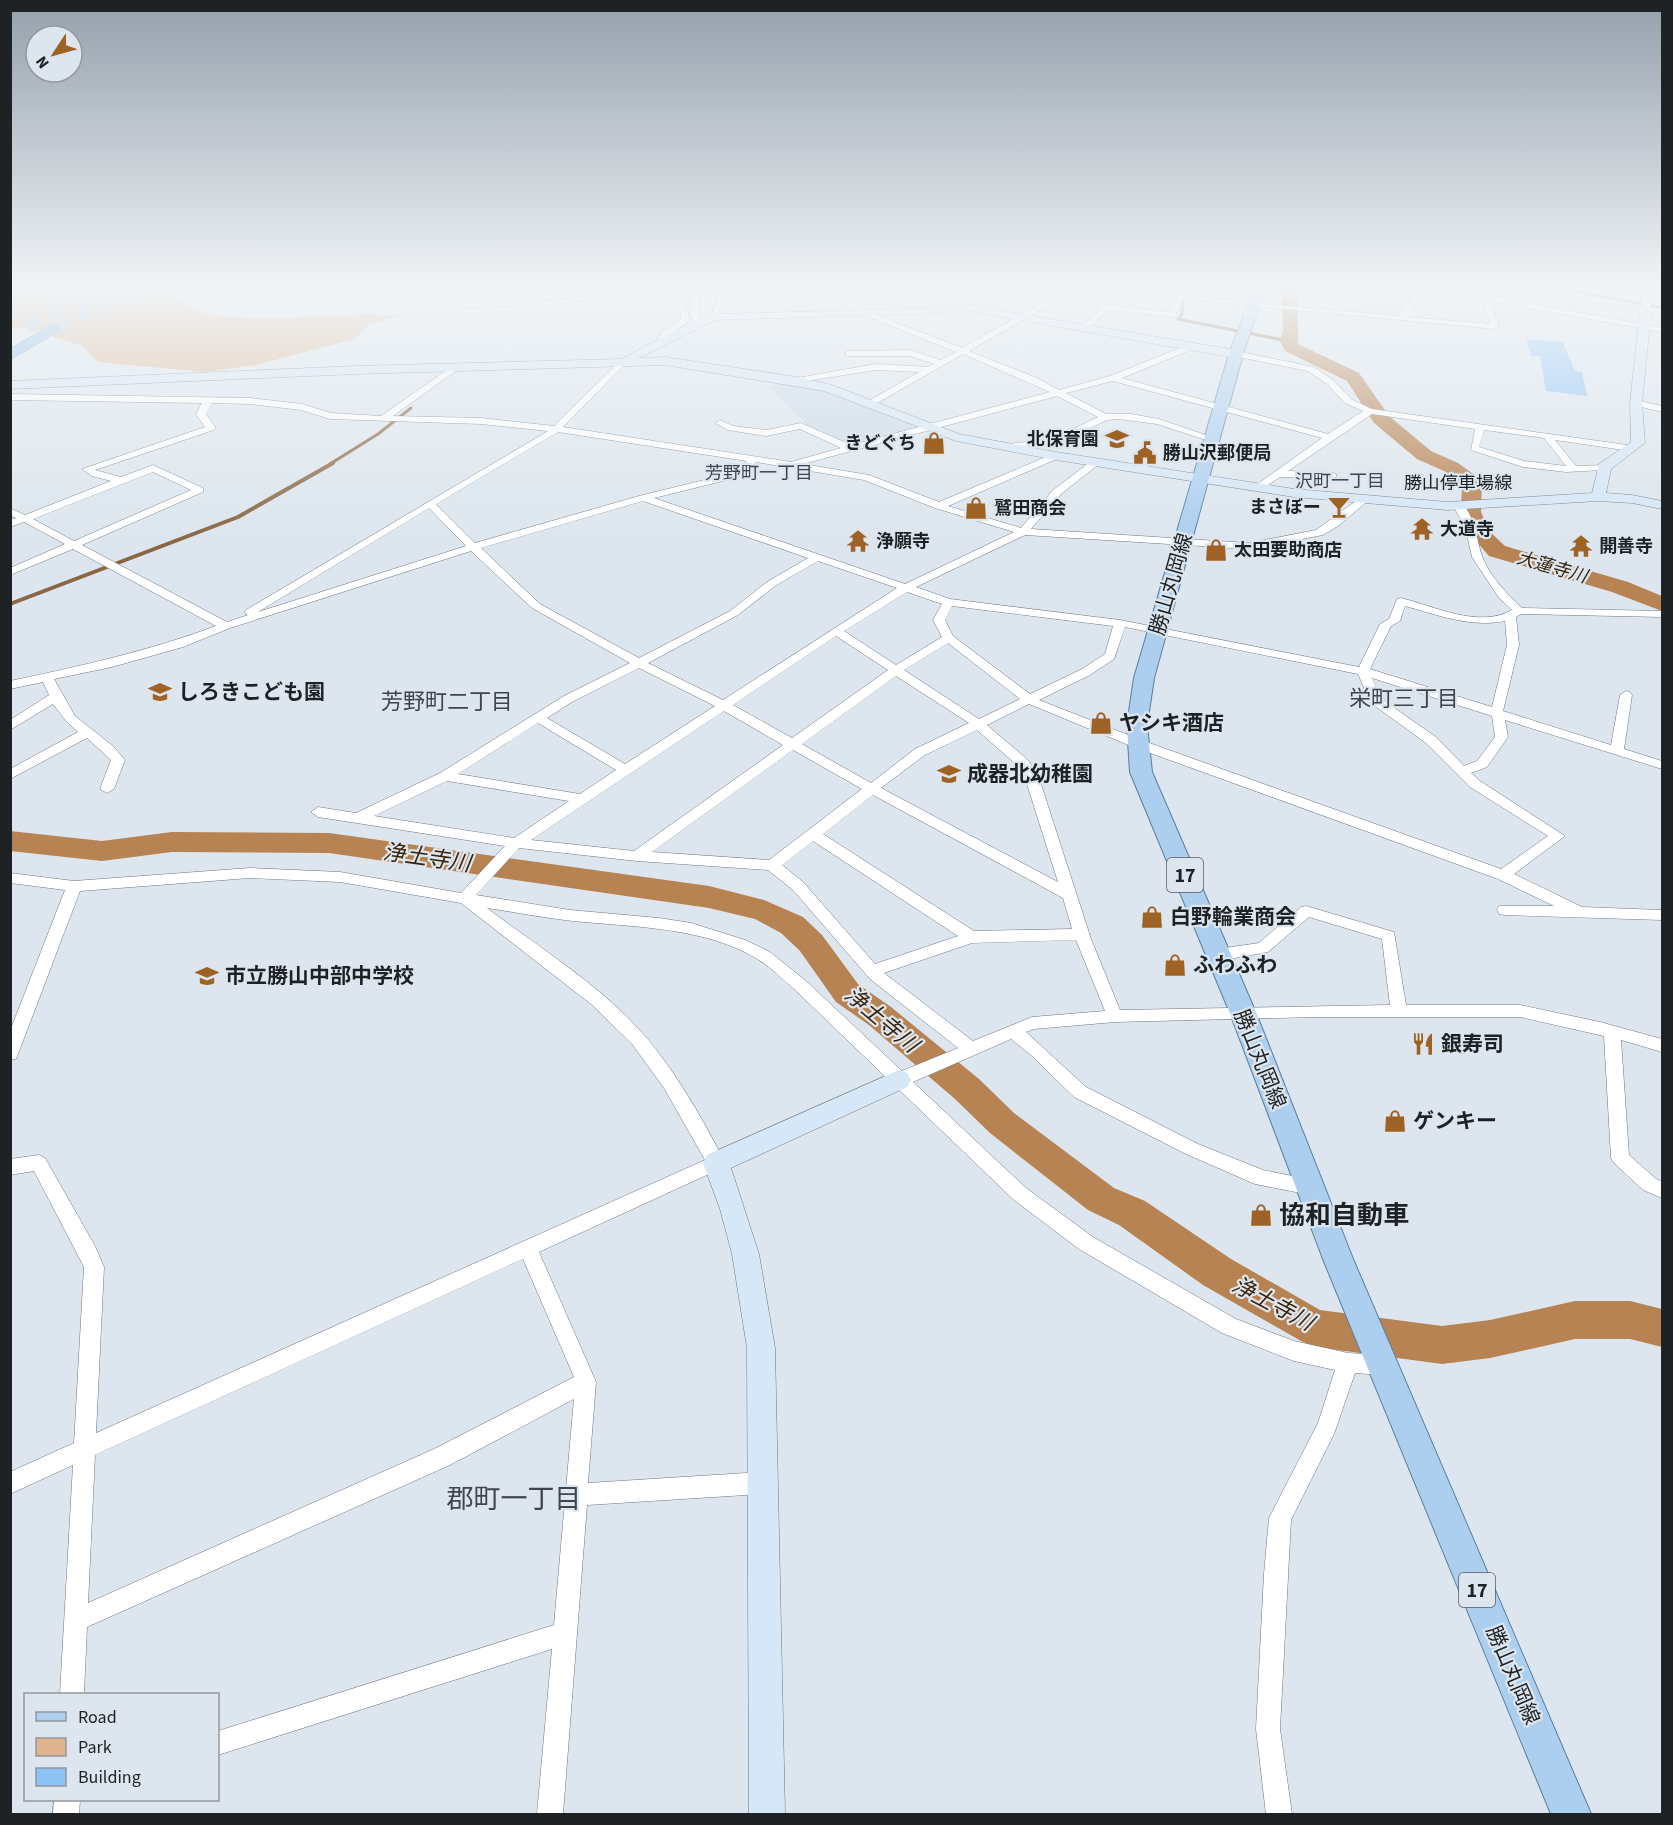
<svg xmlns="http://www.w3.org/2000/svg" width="1673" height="1825" font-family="'Source Sans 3','Noto Sans JP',sans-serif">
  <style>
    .built { fill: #ccdae8 }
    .green { fill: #deb38d }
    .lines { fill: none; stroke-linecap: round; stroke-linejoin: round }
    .stream-far1 { stroke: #8a6644; stroke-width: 3 }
    .stream { stroke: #8a6644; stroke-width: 4 }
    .river { fill: #b88352; fill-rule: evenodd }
    .building { fill: #8dc2f5 }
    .highway-tunnel { stroke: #b7bfc6; stroke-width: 16; stroke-dasharray: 16 8; stroke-linecap: butt }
    .street-casing { stroke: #6f777e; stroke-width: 1 }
    .secondary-casing { stroke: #6f777e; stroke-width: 1 }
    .primary-casing { stroke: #587ea1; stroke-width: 2 }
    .highway-casing { stroke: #587ea1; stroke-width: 1 }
    .street { fill: #fff; fill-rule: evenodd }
    .secondary { fill: #d6e7f7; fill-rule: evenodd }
    .primary { fill: #adcfef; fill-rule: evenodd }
    .highway { fill: #77afe4; fill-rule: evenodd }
    .labels { text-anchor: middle; stroke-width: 4.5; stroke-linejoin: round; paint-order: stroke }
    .far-poi-label { font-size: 18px; font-weight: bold; fill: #1f2225; stroke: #dde6ee; text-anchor: start }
    .far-neighbourhood-label { font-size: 18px; fill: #3e454c; stroke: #dde6ee }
    .far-street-label { font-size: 18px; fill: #1f2225; stroke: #dde6ee }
    .far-water-label { font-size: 18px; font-style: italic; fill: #3a240d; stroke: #dde6ee }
    .shield { fill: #dde6ee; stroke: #585d61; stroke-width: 1.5 }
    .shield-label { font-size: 20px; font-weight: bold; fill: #1f2225 }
    .street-label { font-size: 21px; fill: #1f2225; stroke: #dde6ee }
    .poi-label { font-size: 21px; font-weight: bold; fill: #1f2225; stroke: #dde6ee; text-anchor: start }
    .neighbourhood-label { font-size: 22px; fill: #3e454c; stroke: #dde6ee }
    .water-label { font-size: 22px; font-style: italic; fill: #3a240d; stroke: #dde6ee }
    .near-poi-label { font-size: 26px; font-weight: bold; fill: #1f2225; stroke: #dde6ee; text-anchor: start }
    .near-neighbourhood-label { font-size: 27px; fill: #3e454c; stroke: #dde6ee }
  </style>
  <rect width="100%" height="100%" fill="#dde6ee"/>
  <g class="built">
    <polygon points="1294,285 1421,285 1397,316 1347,312 1356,298"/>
    <polygon points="780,381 830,392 919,428 852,445 807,425 771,388"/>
  </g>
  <polygon class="green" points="11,285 167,285 186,306 220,317 281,318 368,314 400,316 369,325 354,339 256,365 205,372 98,362 82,346 23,327 11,329"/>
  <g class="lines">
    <g class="stream-far1">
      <polyline points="1184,285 1182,314 1178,319 1288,341"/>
      <polyline points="1541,285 1662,308"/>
      <polyline points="330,464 378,434 411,408"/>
    </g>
    <polyline class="stream" points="10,604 238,517 333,463"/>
    <g class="river">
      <polygon points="1265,285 1286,285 1298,291 1298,344 1359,373 1389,416 1431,451 1458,463 1479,478 1482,482 1481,512 1490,532 1505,546 1628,582 1662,596 1662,611 1612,592 1489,556 1470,534 1461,512 1462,484 1444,471 1417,459 1374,423 1347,381 1285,351 1280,341 1283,329 1282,294 1267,288"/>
      <polygon points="10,831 102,841 172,832 329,833 709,886 764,900 803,917 822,935 858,984 891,1007 979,1079 1014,1113 1114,1188 1145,1201 1231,1259 1320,1310 1442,1326 1490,1320 1575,1301 1630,1301 1662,1309 1662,1347 1630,1339 1575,1339 1490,1358 1442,1364 1315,1347 1301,1341 1203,1285 1119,1225 1088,1210 990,1133 955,1099 869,1025 836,1002 800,951 781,933 755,919 709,908 329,853 172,852 102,861 10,851"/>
    </g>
  </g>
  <polygon class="building" points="1526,339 1563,342 1575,371 1582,372 1587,396 1546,391 1540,356 1532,356"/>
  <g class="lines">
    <g class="highway-tunnel">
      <polyline points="27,326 65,301 99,285"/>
      <polyline points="54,328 88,311 163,285"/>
    </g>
    <g class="street-casing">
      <g id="street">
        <polygon points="467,285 568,285 526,290 471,287"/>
        <polygon points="690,285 698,285 700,287 699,314 702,323 698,325 694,323 691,314 692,287"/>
        <polygon points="723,285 731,285 717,317 710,319"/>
        <path d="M793 285C822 283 846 300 871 312 901 325 932 336 962 348L1073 285H1100L1253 303 1399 316 1421 285 1483 295 1489 285H1497L1490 296 1662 328V332L1490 301 1499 327 1495 329 1182 299 1175 317 1109 310 1085 331H1082V327L1102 308 1061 298 969 351 1037 378 1059 390 1110 376 1190 344 1193 345V349L1122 378 1328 434 1363 411 1345 403 1327 384 1308 371 1233 356V352L1236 351 1314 367 1333 380 1351 399 1372 409 1634 446 1636 448 1631 451 1555 440 1576 466 1607 465V469L1604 470 1566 472 1523 467 1471 450 1475 429 1372 414 1288 471 1333 473 1336 474V478L1280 477 1259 491 1255 490V486L1322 438 1113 381 1066 393 1106 414H1131L1159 419 1217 439 1212 442 1157 424 1118 419 1107 420 1057 444 1005 449 1003 447 1008 444 1052 439 1098 417 1057 396 803 464 869 475 939 502 1053 454H1059V458L948 506 1021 528 1053 490 1093 460H1099V464L1061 494 1031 529 1249 543 1316 530 1360 498 1369 500 1338 526 1323 535 1249 549 1025 535 916 587 950 599 1120 620 1359 667 1380 624 1389 619 1397 599 1401 598C1434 606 1479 629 1512 610L1499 598 1472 557 1466 530 1453 505 1458 502C1474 508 1477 542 1482 556 1489 575 1507 594 1522 608L1662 611V617L1521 614 1516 617 1519 645 1503 711 1611 745 1620 695 1626 691 1630 692 1632 695 1624 749 1662 761V769L1505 720 1508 737 1487 767 1471 773 1480 781 1565 836 1514 874 1582 907 1662 910V920L1504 915 1499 914 1497 910 1499 906H1554L1498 879 1131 746 1029 704 987 725 1028 760 1039 778 1091 939 1120 1010 1390 1005 1382 939 1309 917 1268 952 1218 961 1213 959 1210 955 1213 951 1218 949 1259 943 1301 907 1306 906 1394 932 1406 1005H1520L1600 1022 1662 1039V1052L1621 1040 1629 1155 1655 1178 1662 1182V1198L1643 1190 1614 1163 1611 1158 1604 1036 1520 1017H1316L1115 1022 1034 1029 1026 1032 1086 1087 1198 1144 1263 1170 1317 1181 1320 1187 1317 1193 1311 1195 1255 1184 1186 1154 1074 1097 1032 1056 1011 1039 913 1082 1026 1188 1093 1237 1236 1319 1294 1341 1348 1353 1383 1355 1390 1358 1393 1365 1390 1372 1383 1375 1355 1373 1334 1434 1291 1520 1280 1729 1292 1814H1266L1256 1729 1264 1574 1269 1518 1318 1423 1335 1370 1294 1361 1222 1333 1079 1249 1014 1200 794 989C783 980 772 968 759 960 707 927 633 927 573 921 544 918 515 912 487 908 537 946 603 987 644 1035 674 1069 705 1122 725 1163L722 1168 539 1252 596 1382 588 1483 762 1472 770 1475 773 1483 770 1491 762 1494 587 1505 563 1814H537L552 1649 218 1755V1731L554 1625 574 1399 450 1465 87 1627 84 1694H60L73 1465 10 1494V1472L74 1443 84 1267 34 1171 10 1175V1159L39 1155 45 1158 95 1246 104 1267 96 1433 705 1160 664 1088 632 1044 591 1004 461 903 340 882 250 878 80 891 18 1054 16 1059 10 1060V1031L65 890 10 883V873L74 881 250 868 340 872 461 893 505 846 318 817 311 812 318 807 356 813 440 773 564 696 630 663 532 608 471 551 230 628 183 647 112 667 54 679 75 716 113 746 125 760 114 789 107 793 100 789 111 760 87 738 10 779V769L78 732 66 721 53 704 10 730V720L49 695 43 682 10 689V681C81 666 149 651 216 626L73 549 10 575V568L65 544 24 522 10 527V520L16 518 10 515V508L25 515 111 481 92 476 82 469 205 427 196 414 202 403 10 400V394L250 398 302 404 331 413 381 416 454 365 457 366V370L393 416 481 418 554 426 623 358 626 359V363L563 427 791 462 841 448 800 429 766 436 728 430 715 423 720 420 733 426 766 430 801 423 851 445 1050 392 963 354 870 407 867 406V402L919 372 876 370 794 383 793 381 797 378 876 364 928 367 934 364 910 356H846V352L849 351 911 350 940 360 956 352 864 315 828 296ZM1081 287H1083L1174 298 1169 312 1107 305 1067 294ZM1426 289 1482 299 1490 324 1407 317ZM212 403 250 404 301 410 330 419 481 424 548 431 246 610 244 612 248 615 227 622 82 545 203 492V488L153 465 121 477 95 470 214 430 216 428 206 414ZM1484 430 1544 438 1566 466 1524 461 1479 447ZM558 432 747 461 737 472 639 496 475 543 436 504ZM756 462 864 480 935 508 1014 532 905 584 654 498 743 476ZM153 472 191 490 74 541 33 519ZM643 501 808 558 767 582 730 611 639 658 540 604 481 548ZM429 508 466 546 258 612ZM818 561 897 588 723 700 648 663 738 615 775 586ZM907 592 942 604 933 620 942 637 896 665 844 631ZM952 606 1113 626 1105 654 1082 669 1030 694 953 636 945 620ZM1405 606C1438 615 1471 628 1505 621L1507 645 1492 707 1370 669 1391 626 1400 621ZM1125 627 1358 674 1371 703 1426 743 1470 787 1548 836 1501 869 1141 740 1039 700 1090 675 1114 659ZM836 636 888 670 792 738 733 705ZM948 643 1020 699 979 719 904 670ZM639 668 715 706 625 764 547 718 572 702ZM896 676 969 723 915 749 871 783 802 744ZM1372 678 1492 716 1495 737 1477 761 1464 766 1436 737 1380 698ZM724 711 783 745 634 851 531 840ZM538 723 616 770 580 794 458 774ZM977 730 1018 766 1025 778 1058 882 881 788 925 755ZM793 750 862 789 769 860 652 852ZM447 781 569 801 514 838 374 816ZM873 795 1063 898 1072 929 974 931 823 834ZM813 841 958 936 875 964 803 882 782 865ZM519 848 637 861 768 870 793 890 870 979 958 1048 902 1071 806 981 770 952 745 940 691 923 659 918 570 910 476 895ZM1076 940 1105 1011 1032 1017 973 1041 884 973 972 943ZM523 1259 574 1377 434 1449 88 1603 95 1455Z"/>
        <polygon points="1643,285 1651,285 1650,309 1646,311 1642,309"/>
        <polygon points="637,289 672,293 688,312 689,320 661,343 657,341 661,333 681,319 680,312 667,297 637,293 548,305 465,307 461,305 465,303 548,301"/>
        <polygon points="1636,400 1662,406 1662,412 1633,405 1631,403"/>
        <polygon points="54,1800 80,1800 79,1814 53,1814"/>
      </g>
    </g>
    <g class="secondary-casing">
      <g id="secondary">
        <polygon points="857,285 876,285 985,308 1236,350 1242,354 1236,358 985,314 862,288"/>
        <polygon points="1513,285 1534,285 1662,309 1662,315 1651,313 1642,403 1645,443 1611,469 1606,493 1632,495 1662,501 1662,509 1632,503 1598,501 1448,510 1294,497 1056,460 956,441 824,391 665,365 356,374 10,389 10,381 356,366 621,359 694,321 713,314 945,308 951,311 949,313 715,320 639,358 665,357 797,377 832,385 959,434 1056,452 1294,489 1448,502 1592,493 1599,464 1631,442 1630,403 1640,311 1518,288"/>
        <polygon points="899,1070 907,1073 911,1080 907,1087 731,1168 759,1254 775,1348 785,1814 749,1814 747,1348 732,1254 720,1209 703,1163 707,1155"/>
      </g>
    </g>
    <g class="primary-casing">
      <polygon id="primary" points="1255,285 1267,285 1243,354 1154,678 1147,725 1152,772 1256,1013 1353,1259 1591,1814 1551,1814 1323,1259 1230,1013 1130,772 1127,725 1134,678 1229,354"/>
    </g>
    <g class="highway-casing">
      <polygon id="highway" points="54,324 61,328 59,331 10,360 10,349"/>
    </g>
    <use href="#street" class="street"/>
    <use href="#secondary" class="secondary"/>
    <use href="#primary" class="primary"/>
    <use href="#highway" class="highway"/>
  </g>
  <linearGradient id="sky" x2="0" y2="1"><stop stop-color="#95a0ac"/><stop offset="0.53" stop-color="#f0f4f7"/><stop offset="1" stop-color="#f0f4f7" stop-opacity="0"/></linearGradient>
  <rect width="1673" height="540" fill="url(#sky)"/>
  <defs>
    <g id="school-bare" transform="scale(1.8)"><path d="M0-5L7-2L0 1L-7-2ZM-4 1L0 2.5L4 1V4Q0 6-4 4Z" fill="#9e6324" stroke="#dde6ee" stroke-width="2.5" paint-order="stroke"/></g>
    <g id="shop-bare" transform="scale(1.8)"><path d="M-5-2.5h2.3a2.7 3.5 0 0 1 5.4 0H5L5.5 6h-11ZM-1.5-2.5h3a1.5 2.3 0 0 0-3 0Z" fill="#9e6324" stroke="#dde6ee" stroke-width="2.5" paint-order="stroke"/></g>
    <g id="civic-bare" transform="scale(1.8)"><path d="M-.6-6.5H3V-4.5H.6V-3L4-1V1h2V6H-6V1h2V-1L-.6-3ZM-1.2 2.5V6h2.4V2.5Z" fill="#9e6324" stroke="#dde6ee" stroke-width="2.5" paint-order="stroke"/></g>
    <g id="bar-bare" transform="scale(1.8)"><path d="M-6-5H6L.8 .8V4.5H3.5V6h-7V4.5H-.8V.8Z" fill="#9e6324" stroke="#dde6ee" stroke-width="2.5" paint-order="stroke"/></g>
    <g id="temple-bare" transform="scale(1.8)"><path d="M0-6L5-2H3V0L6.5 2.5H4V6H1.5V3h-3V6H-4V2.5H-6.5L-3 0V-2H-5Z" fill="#9e6324" stroke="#dde6ee" stroke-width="2.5" paint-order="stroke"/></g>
    <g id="restaurant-bare" transform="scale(1.8)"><path d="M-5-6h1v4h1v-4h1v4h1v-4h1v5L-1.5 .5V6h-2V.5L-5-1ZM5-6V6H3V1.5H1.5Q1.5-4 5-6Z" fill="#9e6324" stroke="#dde6ee" stroke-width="2.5" paint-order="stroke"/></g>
  </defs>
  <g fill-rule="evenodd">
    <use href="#school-bare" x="1117" y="439"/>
    <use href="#shop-bare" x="934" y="443"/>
    <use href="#civic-bare" x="1145" y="453"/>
    <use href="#bar-bare" x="1339" y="507"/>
    <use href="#shop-bare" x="976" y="508"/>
    <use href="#temple-bare" x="1422" y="529"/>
    <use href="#temple-bare" x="858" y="541"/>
    <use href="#temple-bare" x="1581" y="546"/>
    <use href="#shop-bare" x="1216" y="550"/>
    <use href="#school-bare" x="160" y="692"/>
    <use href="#shop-bare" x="1101" y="723"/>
    <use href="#school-bare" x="949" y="774"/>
    <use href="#shop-bare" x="1152" y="917"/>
    <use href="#shop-bare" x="1175" y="965"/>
    <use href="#school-bare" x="207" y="976"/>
    <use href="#restaurant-bare" x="1423" y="1044"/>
    <use href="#shop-bare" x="1395" y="1121"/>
    <use href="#shop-bare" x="1261" y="1215"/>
  </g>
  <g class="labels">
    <g class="far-poi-label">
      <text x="1099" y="445" text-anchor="end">北保育園</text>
      <text x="916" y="449" text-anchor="end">きどぐち</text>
      <text x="1163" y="459">勝山沢郵便局</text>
      <text x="1321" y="513" text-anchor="end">まさぼー</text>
      <text x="994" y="514">鷲田商会</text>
      <text x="1440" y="535">大道寺</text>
      <text x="876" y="547">浄願寺</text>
      <text x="1599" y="552">開善寺</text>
      <text x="1234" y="556">太田要助商店</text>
    </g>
    <g class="far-neighbourhood-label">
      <text x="759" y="479">芳野町一丁目</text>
      <text x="1340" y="487">沢町一丁目</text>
    </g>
    <g class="far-street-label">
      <text x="1458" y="489">勝山停車場線</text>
    </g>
    <g class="far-water-label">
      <text transform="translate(1552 567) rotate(16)" y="6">大蓮寺川</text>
    </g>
    <g class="shield">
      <rect x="1167" y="858" width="36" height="34" rx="4.5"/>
      <rect x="1459" y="1573" width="36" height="34" rx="4.5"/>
    </g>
    <g class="shield-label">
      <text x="1185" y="882">17</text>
      <text x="1477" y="1597">17</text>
    </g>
    <g class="street-label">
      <text transform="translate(1171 584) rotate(-74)" y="7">勝山丸岡線</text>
      <text transform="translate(1260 1059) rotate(68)" y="7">勝山丸岡線</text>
      <text transform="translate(1513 1675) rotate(67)" y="7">勝山丸岡線</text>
    </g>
    <g class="poi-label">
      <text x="178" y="699">しろきこども園</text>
      <text x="1119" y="730">ヤシキ酒店</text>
      <text x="967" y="781">成器北幼稚園</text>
      <text x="1170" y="924">白野輪業商会</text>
      <text x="1193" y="972">ふわふわ</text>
      <text x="225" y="983">市立勝山中部中学校</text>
      <text x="1441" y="1051">銀寿司</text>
      <text x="1413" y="1128">ゲンキー</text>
    </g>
    <g class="neighbourhood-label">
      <text x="1404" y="706">栄町三丁目</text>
      <text x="447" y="709">芳野町二丁目</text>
    </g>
    <g class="water-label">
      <text transform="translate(427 857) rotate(8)" y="8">浄土寺川</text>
      <text transform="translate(882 1019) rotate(40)" y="8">浄土寺川</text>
      <text transform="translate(1273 1303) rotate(28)" y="8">浄土寺川</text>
    </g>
    <g class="near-poi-label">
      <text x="1279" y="1224">協和自動車</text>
    </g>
    <g class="near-neighbourhood-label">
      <text x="514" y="1508">郡町一丁目</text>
    </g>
  </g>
  <rect width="1673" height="1825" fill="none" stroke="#1f2225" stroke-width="24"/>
  <rect x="24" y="1693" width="195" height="108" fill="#dde6ee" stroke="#91989e" stroke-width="1.5"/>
  <rect x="36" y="1712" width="30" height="9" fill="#adcfef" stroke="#91989e" stroke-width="1.5"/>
  <text x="78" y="1723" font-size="18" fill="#1f2225">Road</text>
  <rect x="36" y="1738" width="30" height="18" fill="#deb38d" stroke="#91989e" stroke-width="1.5"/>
  <text x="78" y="1753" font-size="18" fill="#1f2225">Park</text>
  <rect x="36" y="1768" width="30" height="18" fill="#8dc2f5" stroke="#91989e" stroke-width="1.5"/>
  <text x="78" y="1783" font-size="18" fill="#1f2225">Building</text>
  <g transform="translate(54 54) rotate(234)"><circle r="28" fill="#dde6ee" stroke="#91989e" stroke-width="1.5"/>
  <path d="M0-4.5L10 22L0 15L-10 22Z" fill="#9e6324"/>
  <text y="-9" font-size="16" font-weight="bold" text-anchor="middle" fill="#1f2225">N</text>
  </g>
</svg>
